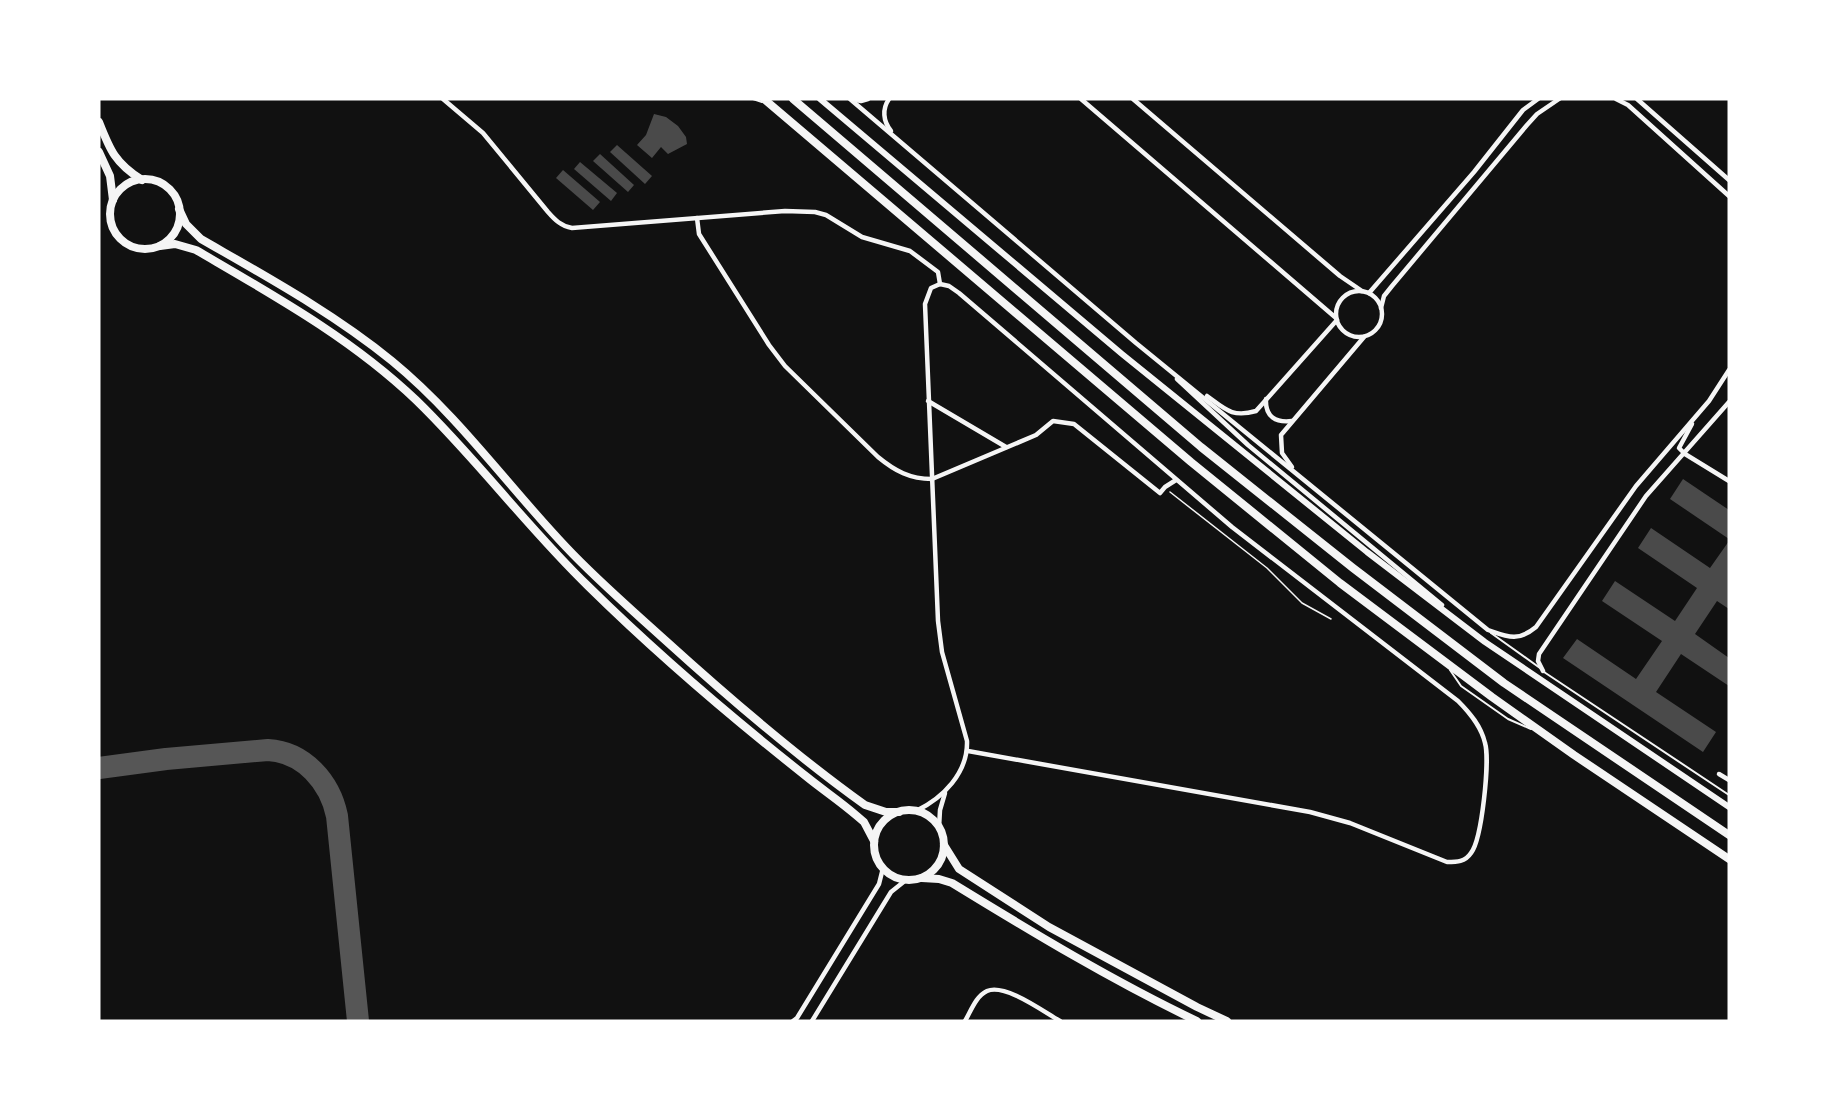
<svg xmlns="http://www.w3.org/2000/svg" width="1828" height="1120" font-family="Overpass,sans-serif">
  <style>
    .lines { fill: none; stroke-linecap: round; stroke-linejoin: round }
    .taxiway { stroke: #565656; stroke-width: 22 }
    .building { fill: #4a4a4a }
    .path { stroke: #f5f5f5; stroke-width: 1.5 }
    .service { stroke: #f5f5f5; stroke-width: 2 }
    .minor { stroke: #f5f5f5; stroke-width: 4.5 }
    .tertiary { stroke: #f5f5f5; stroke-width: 6 }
    .primary { stroke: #f5f5f5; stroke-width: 8 }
    .motorway { stroke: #f5f5f5; stroke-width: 8 }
  </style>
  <rect width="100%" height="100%" fill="#111"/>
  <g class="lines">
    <path class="taxiway" d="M99 768 166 759 268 750C304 752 330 782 337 816L358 1021"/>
  </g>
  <g class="building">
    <polygon points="654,114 666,117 678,126 686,137 687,144 668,154 661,147 652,158 637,145 646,135"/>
    <polygon points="617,145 652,176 645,184 610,152"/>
    <polygon points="600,154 634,185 628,192 593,161"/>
    <polygon points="580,162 617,193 611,201 574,169"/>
    <polygon points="563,170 600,202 593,210 556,178"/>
    <polygon points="1683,479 1729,510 1729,539 1670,499"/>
    <polygon points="1651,528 1710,568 1729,541 1729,609 1717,601 1695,634 1729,658 1729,686 1681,654 1656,692 1716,732 1703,752 1563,658 1577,639 1636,679 1662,641 1602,601 1615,581 1675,621 1697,588 1638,548"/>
  </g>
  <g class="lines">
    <polyline class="path" points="1170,492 1267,568 1302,603 1331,619"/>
    <g class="service">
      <polyline points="753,99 762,102"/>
      <polyline points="1491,633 1540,668"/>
      <polyline points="1450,670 1461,686 1508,719 1531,729"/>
      <polyline points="1544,672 1729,795"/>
    </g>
    <g class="minor">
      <path d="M443 99 483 133 548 212C555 220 561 226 572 228L785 211 815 212 826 215 862 237 910 251 938 272 940 284"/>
      <path d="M850 99 1136 343 1488 630C1508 637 1518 642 1536 627L1636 486 1709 401 1729 370"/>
      <polyline points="851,99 861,101 868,99"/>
      <path d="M889 99C882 109 883 121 891 131"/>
      <polyline points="1081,99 1336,318"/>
      <polyline points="1133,99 1340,276 1362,291"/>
      <polyline points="1616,99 1628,105 1729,196"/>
      <polyline points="1637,99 1729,180"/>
      <path d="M697 218 699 234 769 345 785 366 878 457C895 471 910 479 932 479L1036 435 1053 421 1074 424 1160 493 1165 487 1176 480"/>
      <path d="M940 284 949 286 959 293 1232 527 1458 701C1470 713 1481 726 1485 743 1490 760 1482 839 1471 853 1465 862 1457 862 1447 862L1350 823 1310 812 968 751"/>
      <circle cx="1359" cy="314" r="23"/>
      <polyline points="1369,293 1474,172 1523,110 1538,99"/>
      <polyline points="1381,308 1384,296 1392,286 1527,125 1537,114 1559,99"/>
      <polyline points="1177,379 1248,445 1442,605"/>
      <path d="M1207 396C1225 409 1232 418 1256 411L1337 320"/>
      <path d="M1266 399C1265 417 1276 423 1292 421"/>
      <polyline points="928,401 1006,447"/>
      <polyline points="1692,424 1679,448 1685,454 1729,481"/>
      <polyline points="1292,467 1282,453 1281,435 1364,337"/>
      <polyline points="1543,671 1538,661 1539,654 1646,496 1729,402"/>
      <polyline points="1719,774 1729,780"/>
      <path d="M916 811C943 798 968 773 967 741L942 652 938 621 925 304 931 288 940 284"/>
      <polyline points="939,828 940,810 945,793"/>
      <polyline points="793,1021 797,1018 879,884 883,868"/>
      <polyline points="812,1021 891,892 906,880"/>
      <path d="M965 1021C971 1011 976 996 987 991 1005 983 1044 1012 1060 1021"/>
    </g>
    <polyline class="tertiary" points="820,99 1122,354 1367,552 1485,642 1729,807"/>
    <g class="primary">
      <path d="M99 122C110 150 115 163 142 180"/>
      <polyline points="99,152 110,176 113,200"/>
      <circle cx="145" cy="214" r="35"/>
      <path d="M179 209 186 224 201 239C267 277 333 313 392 361 458 415 508 486 566 547 597 580 632 610 665 640 729 698 795 755 865 805L886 812H899"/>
      <path d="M160 246 175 244 196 250C273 295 351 338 416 400 477 459 527 527 588 586 657 654 731 717 807 777 823 790 841 802 857 816L864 822 874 841"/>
      <circle cx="909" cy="845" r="35"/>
      <polyline points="944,845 959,869 1049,927 1197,1007 1227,1021"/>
      <path d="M922 878 939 879 952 883C1032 932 1113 981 1197 1021"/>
    </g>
    <g class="motorway">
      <polyline points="764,99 1191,462 1340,583 1492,697 1574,755 1729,859"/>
      <polyline points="793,99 1201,447 1353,568 1504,683 1729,835"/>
    </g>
  </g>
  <rect width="1828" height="1120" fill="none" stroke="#ffffff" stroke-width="201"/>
</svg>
